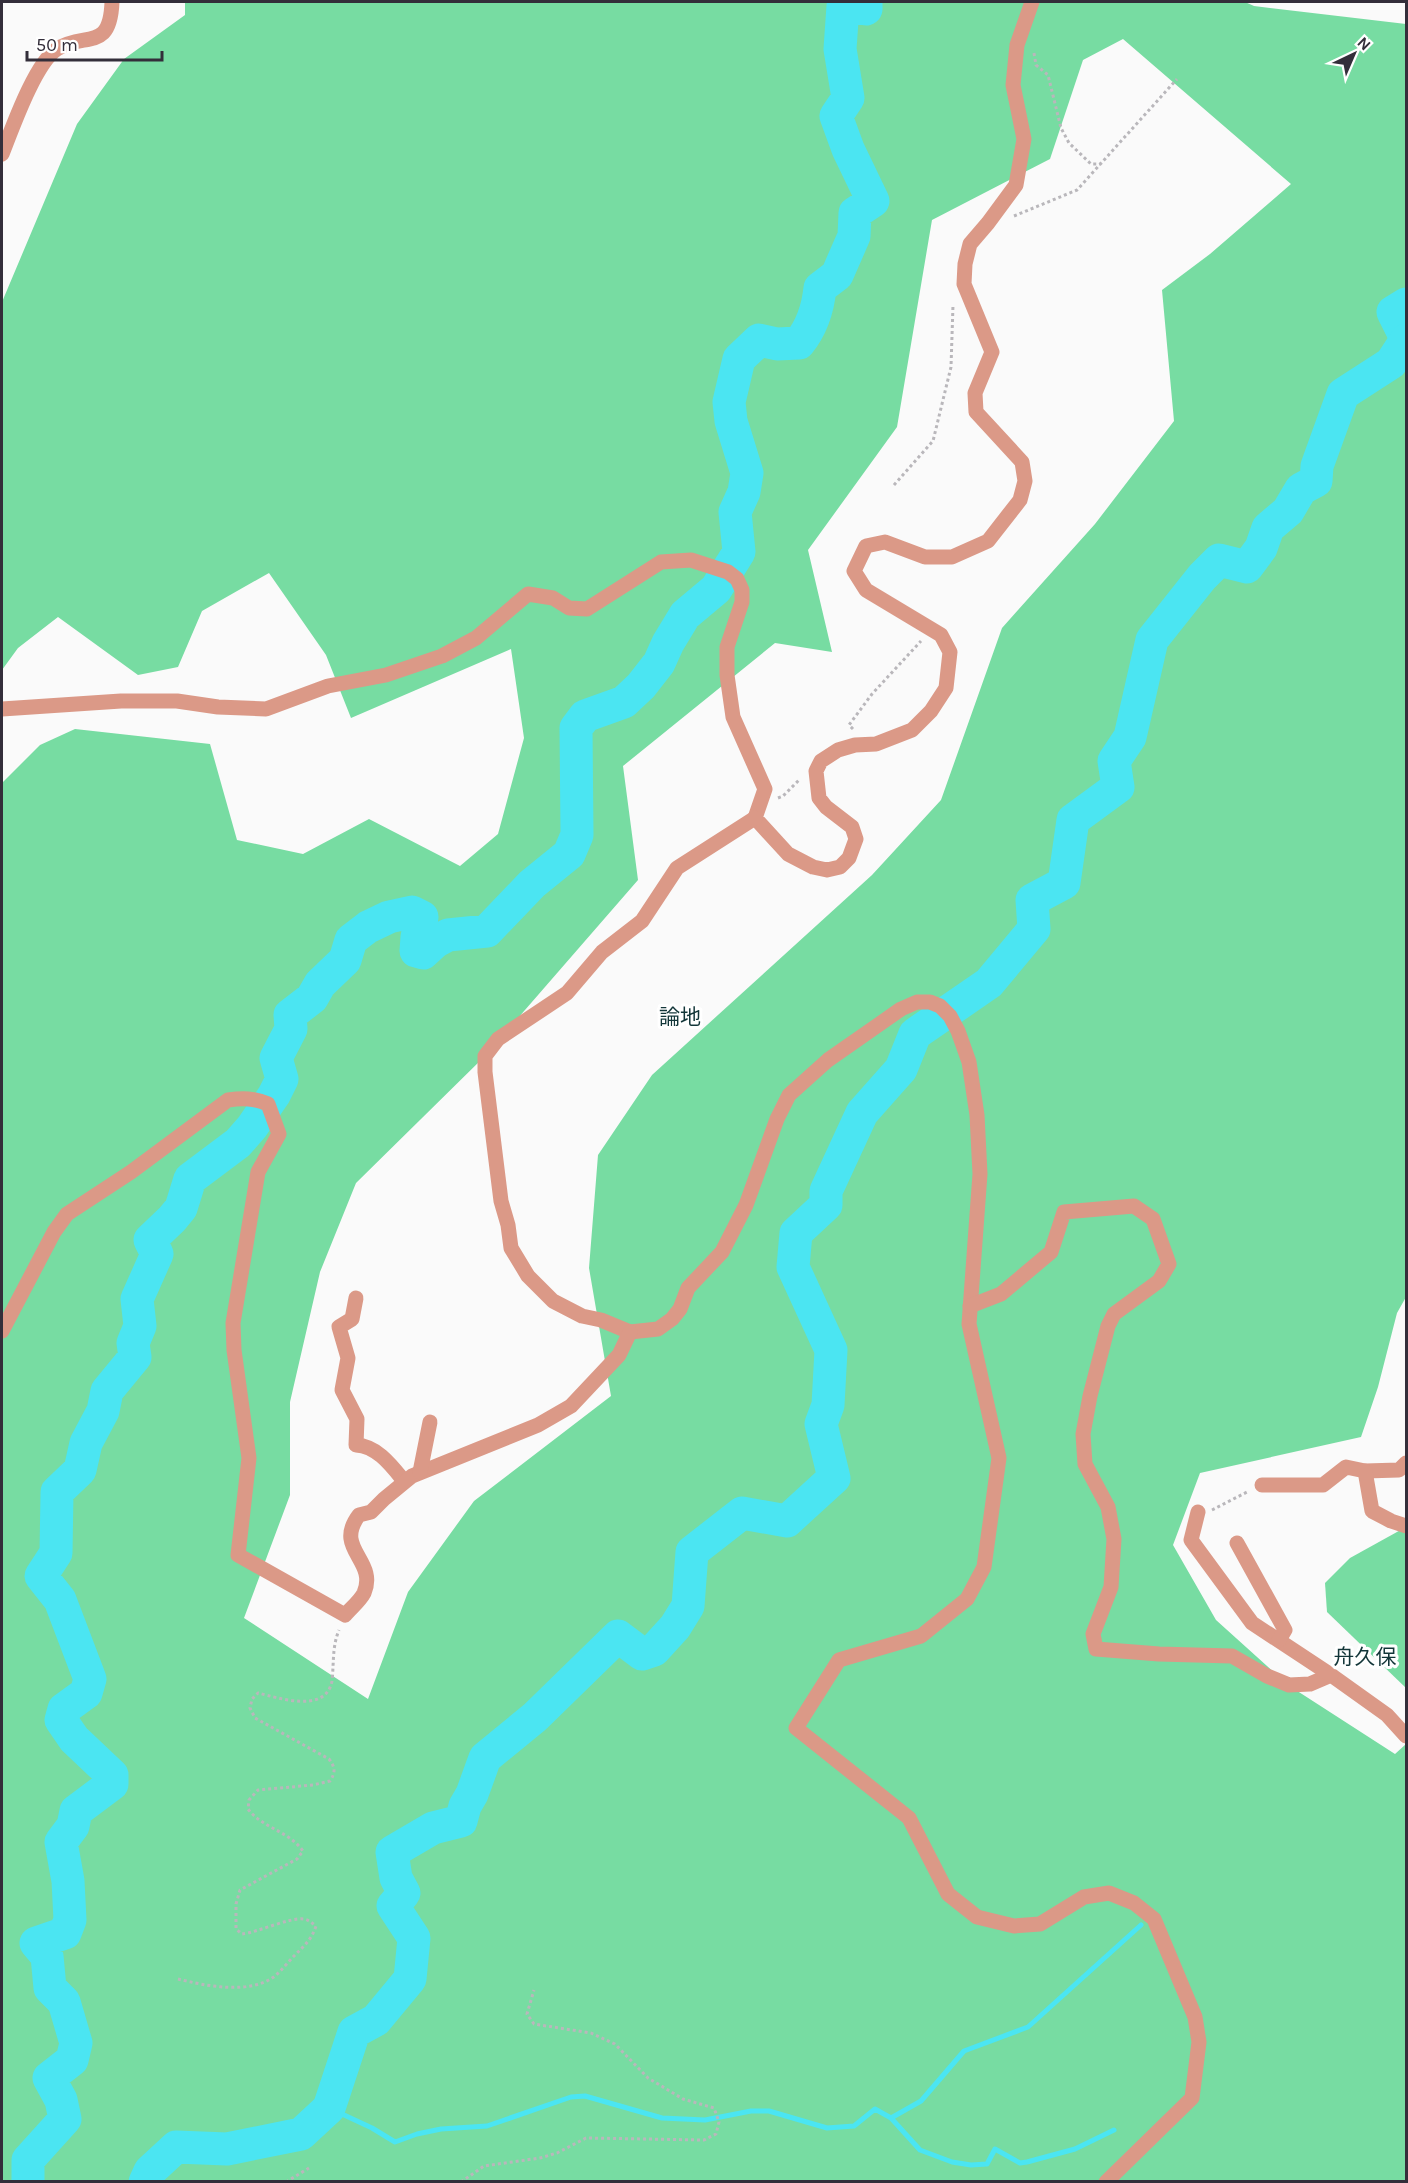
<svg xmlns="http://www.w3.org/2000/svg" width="1408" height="2183" font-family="Karla,'Noto Sans JP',sans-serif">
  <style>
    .forest { fill: #77dca2; fill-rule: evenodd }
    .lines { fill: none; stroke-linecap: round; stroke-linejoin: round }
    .stream { stroke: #4be5f2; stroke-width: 5 }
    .river { stroke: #4be5f2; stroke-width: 33 }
    .path { stroke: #b9b7bb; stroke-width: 3; stroke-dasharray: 3 3; stroke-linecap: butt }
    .minor { stroke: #db9987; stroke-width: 15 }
    .labels { text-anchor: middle; stroke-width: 6; stroke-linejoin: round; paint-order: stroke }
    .neighbourhood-label { font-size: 21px; fill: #133639; stroke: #fff }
  </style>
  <rect width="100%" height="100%" fill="#fafafa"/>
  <g class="forest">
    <path d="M185 2H1245L1254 6 1406 24V1297L1397 1313 1378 1387 1361 1437 1200 1473 1173 1545 1216 1620 1288 1685 1395 1754 1406 1744V2181H2V783L40 745 75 729 210 744 237 840 303 854 369 819 460 866 498 834 524 738 511 649 351 718 326 655 269 573 202 611 178 667 138 675 58 617 18 648 2 670V302L77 124 124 59 185 15ZM1123 39 1291 184 1210 254 1162 290 1174 421 1095 524 1002 628 941 800 872 875 652 1075 598 1155 589 1268 611 1396 474 1501 408 1592 368 1699 244 1618 290 1495V1402L320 1272 356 1183 485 1056 638 880 623 766 775 643 832 652 808 550 897 427 932 220 1050 159 1083 60Z"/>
    <polygon points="1406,1527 1406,1688 1327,1612 1325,1583 1350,1558"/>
  </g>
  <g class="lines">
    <g class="stream">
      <polyline points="329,2108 372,2128 395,2142 417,2134 441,2129 487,2126 571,2097 585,2096 662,2118 705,2120 751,2111 769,2111 827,2128 854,2126 875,2109 891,2118 920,2150 952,2162 971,2165 987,2164 995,2149 1020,2163 1027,2162 1075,2149 1114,2130"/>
      <polyline points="891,2118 921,2101 964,2051 1028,2027 1141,1925"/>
    </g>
    <g class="river">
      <polyline points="1406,304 1393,312 1406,338"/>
      <path d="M28 2182V2160L65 2119 61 2100 49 2078 72 2060 76 2043 64 2002 50 1988 47 1956 36 1943 65 1933 70 1920 68 1881 61 1842 73 1826 76 1811 112 1784V1775L74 1739 61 1720 64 1709 86 1693 90 1679 60 1600 41 1576 56 1553 57 1492 80 1470 86 1443 103 1411 107 1391 135 1357 133 1343 140 1326 137 1299 157 1254 150 1240 172 1219 181 1208 190 1179 238 1143 252 1127 274 1095 282 1079 276 1058 291 1029 290 1015 312 998 320 984 345 960 351 940 368 927 389 917 412 912 422 917 417 937 416 951 423 953 435 942 448 935 487 931 532 884 569 854 577 835 576 728 585 716 624 702 641 686 659 663 668 643 685 615 716 589 739 552 735 512 744 492 747 473 731 421 729 402 739 359 759 340 777 344 799 343C812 327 818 308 820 288L837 275 854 236 855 213 873 201 848 149 836 116 848 98 840 49 843 6 866 9V2"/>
      <polyline points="145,2182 150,2171 176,2147 227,2149 301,2134 329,2108 354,2032 376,2020 410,1979 414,1938 393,1906 404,1893 396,1878 392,1852 433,1828 461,1821 465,1806 472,1794 485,1758 535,1717 618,1636 642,1654 654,1650 675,1627 688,1606 692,1552 742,1513 787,1521 834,1478 821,1424 828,1405 831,1350 793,1267 796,1233 826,1205 826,1191 862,1113 901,1069 915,1034 989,983 1034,929 1032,900 1064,883 1073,820 1118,787 1114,761 1130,737 1152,640 1202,577 1219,560 1247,567 1261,548 1268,528 1288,511 1301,489 1316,481 1317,466 1343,394 1391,363 1406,340"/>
    </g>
    <g class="path">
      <polyline points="1034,53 1036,65 1048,75 1061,128 1069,143 1091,164 1101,164"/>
      <polyline points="1014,216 1077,190 1177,79"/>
      <polyline points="894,485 933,441 951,367 953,305"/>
      <polyline points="853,729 849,725 872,694 921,641"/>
      <polyline points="778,798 783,796 800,779"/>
      <polyline points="1212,1510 1249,1491"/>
      <path d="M178 1979C206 1986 250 1995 275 1976 282 1970 288 1962 294 1956 304 1946 312 1939 316 1926 312 1923 309 1920 304 1919 290 1917 259 1932 242 1934L236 1929V1904L240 1890 297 1859 303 1851C289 1831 262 1828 248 1809L249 1800 258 1790 313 1785 330 1781C336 1772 335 1767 329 1759L255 1718 250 1708 252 1699 258 1693C279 1698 326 1714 332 1681 334 1663 332 1647 339 1630"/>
      <polyline points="286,2182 309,2168"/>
      <polyline points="461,2182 484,2166 540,2158 557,2153 586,2138 704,2140 716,2134 719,2122 714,2108 683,2099 648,2078 615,2044 591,2033 534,2024 527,2014 534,1990"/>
    </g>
    <g class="minor">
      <path d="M2 154C12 129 35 63 57 49 85 31 110 53 112 2"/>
      <polyline points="2,709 121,701 177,701 218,707 266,709 328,686 386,675 442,656 476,638 528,594 553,598 569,608 587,609 661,562 691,560 728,572 737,579 742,590 742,602 727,647 727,675 733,717 765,789 755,818 788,854 813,867 827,870 840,867 849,858 856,839 852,827 826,807 819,798 816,771 821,761 838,750 855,745 876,744 912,730 931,711 946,688 950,652 941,635 866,590 854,571 866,546 885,542 925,557 952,557 988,541 1020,500 1025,481 1022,462 976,412 975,393 992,352 964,284 965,264 970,244 988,223 1016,185 1024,139 1013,85 1017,45 1032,2"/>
      <polyline points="755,818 677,868 642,921 602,952 567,993 498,1039 485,1056 485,1072 501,1201 508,1225 511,1248 528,1276 553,1301 582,1316 601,1320 630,1332 658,1329 672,1319 680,1309 688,1288 722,1252 746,1205 777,1119 789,1095 828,1060 901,1009 917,1002 930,1002 940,1006 950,1016 958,1031 969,1062 977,1115 980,1174 969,1324 999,1458 984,1567 967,1599 921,1636 839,1660 796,1728 909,1818 948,1894 977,1917 1014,1926 1040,1924 1084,1897 1109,1893 1134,1903 1154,1919 1195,2017 1199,2042 1192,2098 1106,2182"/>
      <path d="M356 1298 352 1319 339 1327 348 1358 342 1390 357 1419 356 1445C377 1446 391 1465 404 1481"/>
      <polyline points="970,1306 1001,1294 1051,1252 1064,1212 1134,1206 1153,1219 1169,1264 1159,1281 1114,1314 1108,1326 1090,1396 1083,1434 1085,1464 1108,1507 1114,1539 1111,1587 1093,1634 1096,1649 1159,1654 1232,1656 1267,1676 1289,1685 1310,1684 1331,1675 1387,1715 1406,1736"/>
      <path d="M2 1331 54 1232 67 1214 131 1172 228 1100C243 1098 254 1098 268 1104L279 1134 258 1172 233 1323 234 1350 249 1458 238 1555 345 1615C351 1608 360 1601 364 1593 378 1560 333 1549 359 1515L371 1512 384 1499 412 1476 538 1425 571 1406 619 1355 630 1332"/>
      <polyline points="1365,1471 1399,1470 1406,1463"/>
      <polyline points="420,1472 430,1422"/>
      <polyline points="1262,1485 1323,1485 1346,1467 1365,1471 1372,1511 1391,1521 1406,1526"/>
      <polyline points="1198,1512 1191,1540 1252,1623 1331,1675"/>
      <polyline points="1237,1543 1285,1630 1279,1640"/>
    </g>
  </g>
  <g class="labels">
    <g class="neighbourhood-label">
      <text x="680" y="1024">論地</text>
      <text x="1365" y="1664">舟久保</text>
    </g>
  </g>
  <rect width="1408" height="2183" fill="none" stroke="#332e3a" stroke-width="6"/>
  <g transform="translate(1354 54) rotate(44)" stroke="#ffffff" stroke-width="4.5" paint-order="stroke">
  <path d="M0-4.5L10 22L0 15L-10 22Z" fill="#332e3a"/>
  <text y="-9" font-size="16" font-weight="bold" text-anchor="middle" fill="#332e3a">N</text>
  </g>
  <path d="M27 51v9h135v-9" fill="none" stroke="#332e3a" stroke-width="3"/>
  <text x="36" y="51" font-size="18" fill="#332e3a" stroke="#ffffff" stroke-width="4.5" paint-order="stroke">50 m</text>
</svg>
